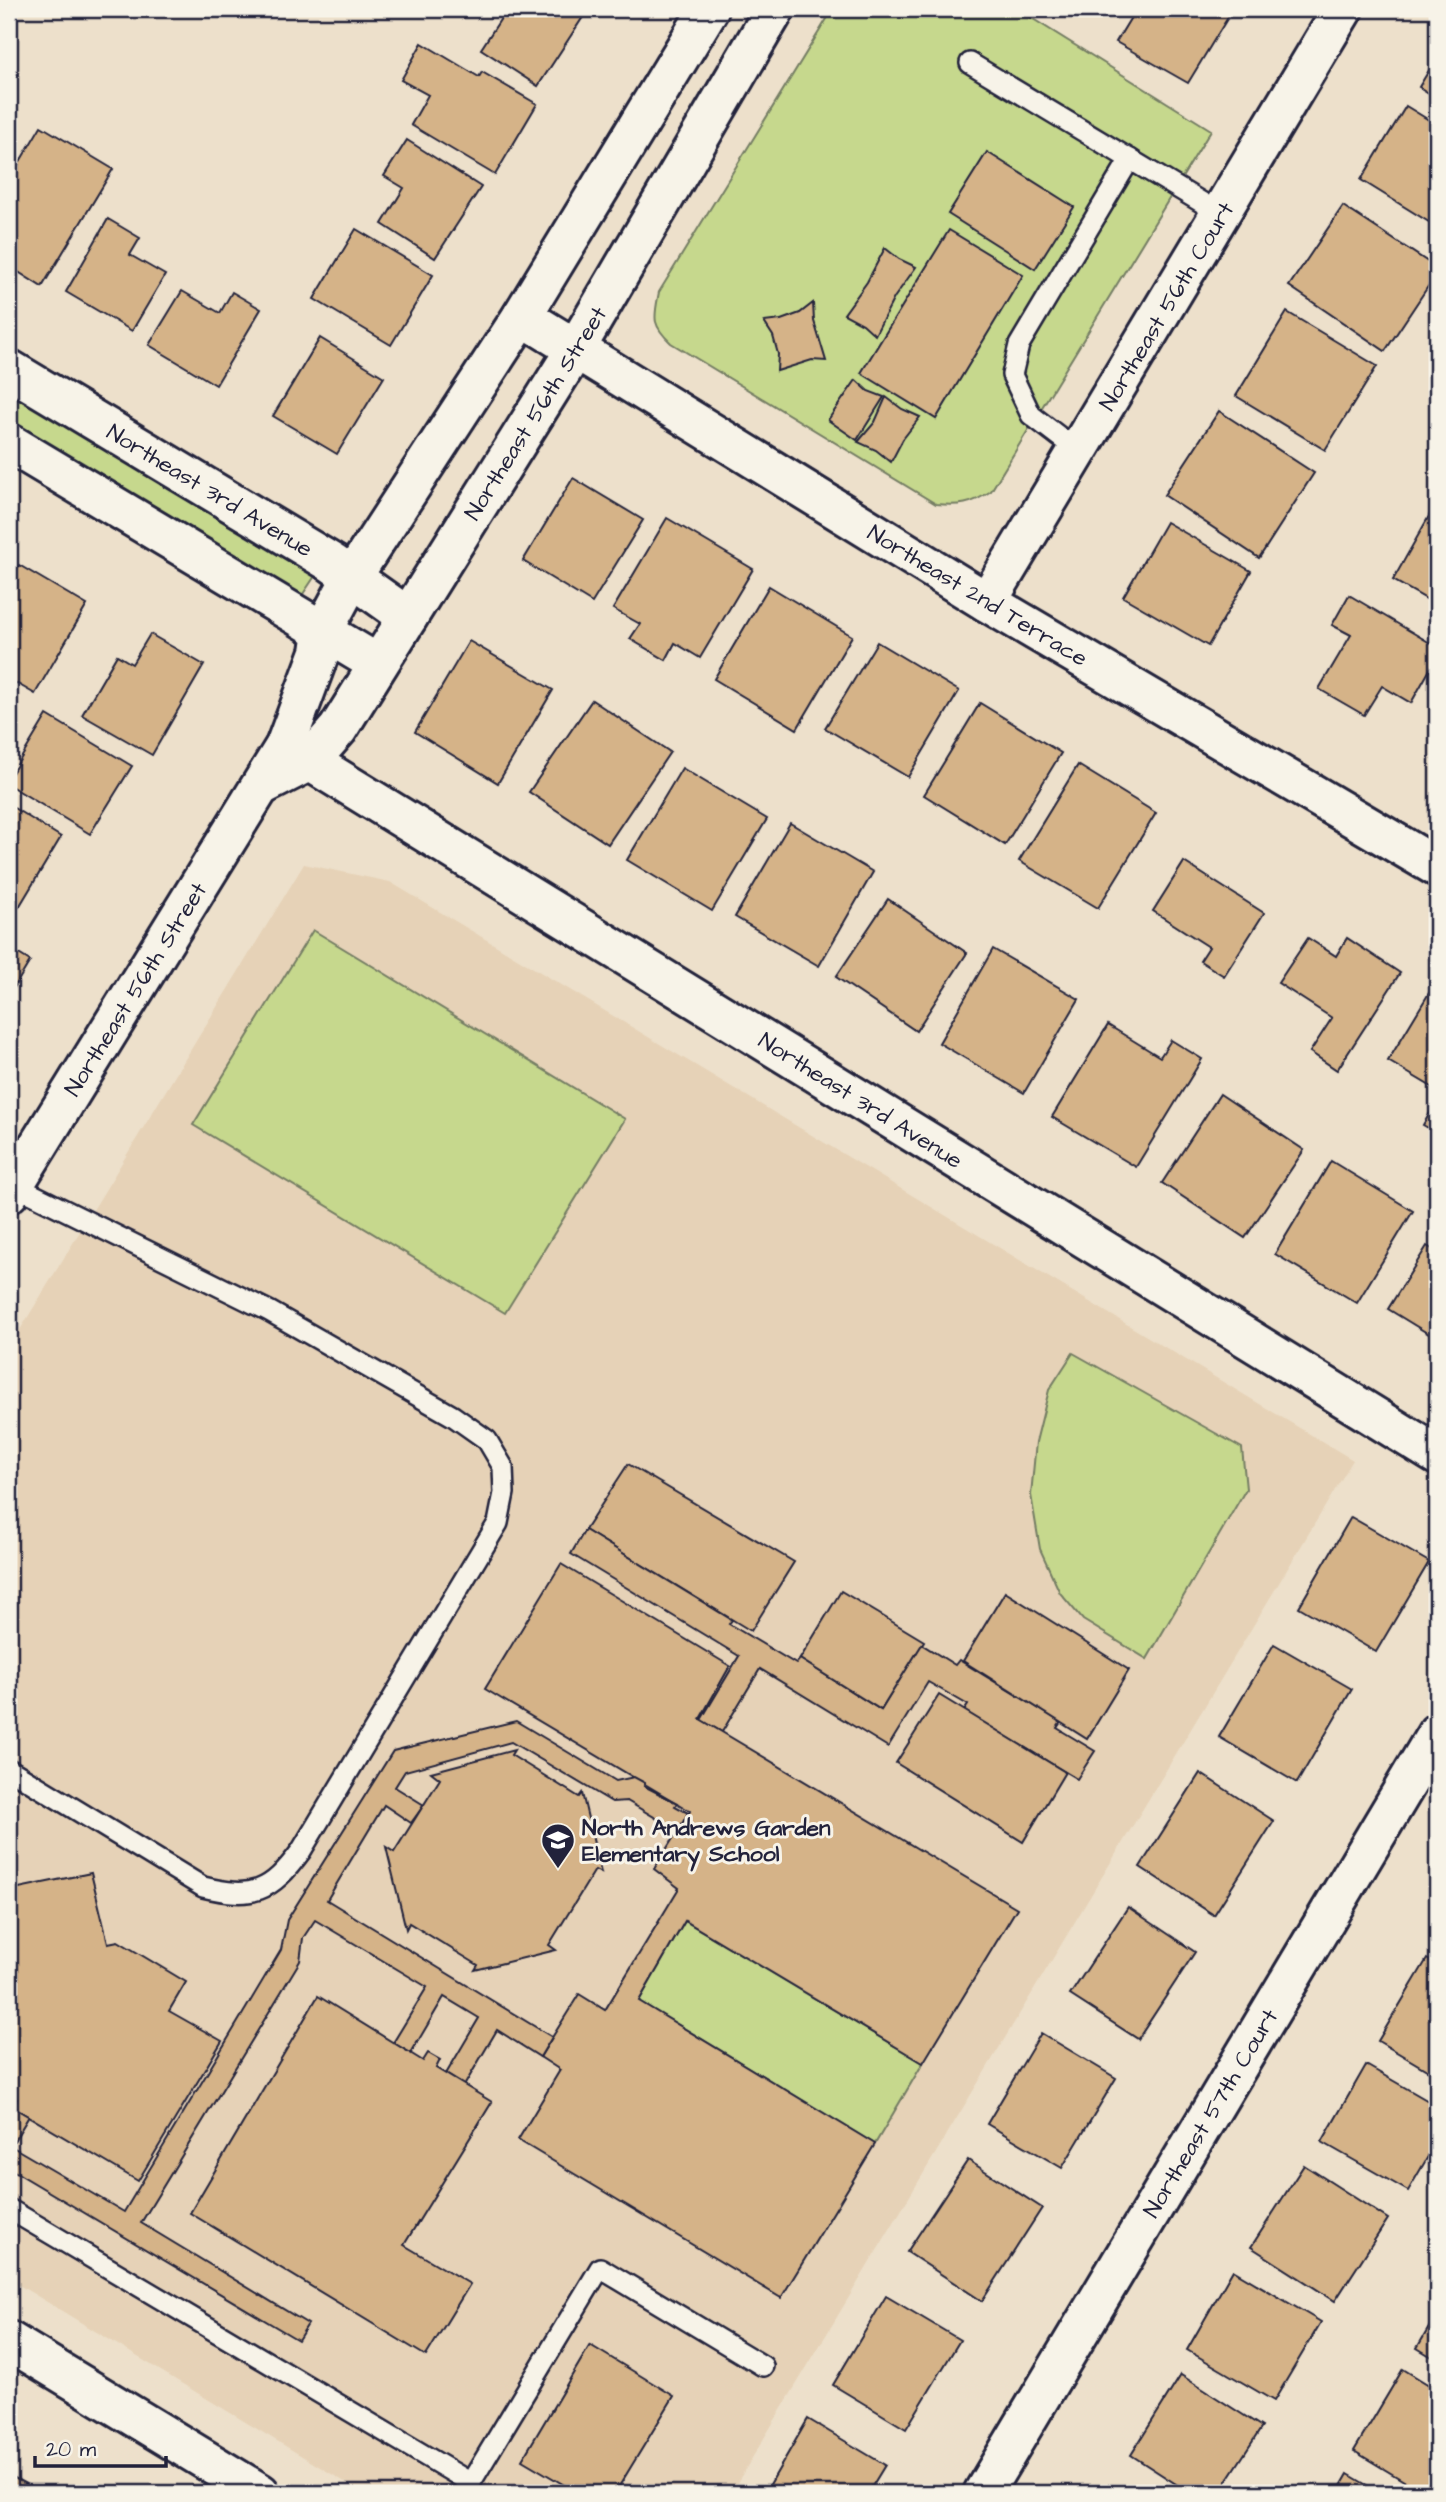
<svg xmlns="http://www.w3.org/2000/svg" width="1446" height="2502" font-family="'Architects Daughter',sans-serif">
  <style>
    .built { fill: #e6d2b7 }
    .green { fill: #c6d88d; stroke: #747d64; stroke-width: 2 }
    .building { fill: #d5b388; stroke: #22223b; stroke-width: 2 }
    .lines { fill: none; stroke-linecap: round; stroke-linejoin: round }
    .service-casing { stroke: #22223b; stroke-width: 24 }
    .minor-casing { stroke: #22223b; stroke-width: 44 }
    .tertiary-casing { stroke: #22223b; stroke-width: 44 }
    .service { stroke: #f7f3e8; stroke-width: 19 }
    .minor { stroke: #f7f3e8; stroke-width: 38 }
    .tertiary { stroke: #f7f3e8; stroke-width: 38 }
    .labels { text-anchor: middle; stroke-width: 6; stroke-linejoin: round; paint-order: stroke }
    .street-label { font-size: 23px; fill: #22223b; stroke: #f7f3e8 }
    .poi-label { font-size: 23px; font-weight: bold; fill: #22223b; stroke: #f7f3e8; text-anchor: start }
  </style>
  <rect width="100%" height="100%" fill="#ede0cb"/>
  <filter id="ink" filterUnits="userSpaceOnUse"><feTurbulence type="fractalNoise" baseFrequency=".0143" numOctaves="2"/><feDisplacementMap in="SourceGraphic" scale="14" xChannelSelector="R" yChannelSelector="G"/><feConvolveMatrix kernelMatrix="1 2 1 2 8 2 1 2 1" color-interpolation-filters="sRGB"/></filter>
  <g filter="url(#ink)">
    <polygon class="built" points="304,864 390,882 1353,1460 731,2493 363,2493 9,2279 9,1348"/>
    <g class="green">
      <path d="M833 9H1017L1211 130 991 491C971 505 960 506 936 504L671 343C651 324 654 318 659 292Z"/>
      <polygon points="9,385 319,570 299,600 9,426"/>
      <polygon points="313,930 625,1119 505,1313 193,1125"/>
      <polygon points="1073,1353 1242,1448 1246,1489 1147,1659 1083,1620 1060,1593 1040,1549 1031,1495 1036,1442 1049,1390"/>
      <polygon points="685,1921 923,2063 875,2144 639,2001"/>
    </g>
    <g class="building">
      <polygon points="210,9 240,9 211,14"/>
      <polygon points="507,9 571,9 583,17 538,86 481,49"/>
      <polygon points="1136,9 1233,9 1188,83 1116,42"/>
      <polygon points="422,43 479,77 482,72 537,104 495,175 411,125 428,95 401,80"/>
      <polygon points="1437,57 1437,98 1419,87"/>
      <polygon points="1406,106 1437,125 1437,227 1361,180"/>
      <polygon points="41,126 113,169 42,287 9,266 9,180"/>
      <polygon points="407,140 481,187 435,258 382,224 404,188 384,176"/>
      <polygon points="987,152 1074,207 1035,269 948,214"/>
      <polygon points="1343,206 1437,268 1437,273 1385,351 1289,286"/>
      <polygon points="108,219 140,238 130,255 165,275 132,331 66,292"/>
      <polygon points="356,229 433,275 391,345 314,299"/>
      <polygon points="949,230 1023,275 936,419 861,373"/>
      <polygon points="885,248 899,259 916,267 894,298 875,335 863,324 844,314 867,282"/>
      <polygon points="182,291 220,313 232,292 261,309 216,385 149,345"/>
      <polygon points="813,303 814,321 826,361 812,360 777,371 778,354 773,336 764,322 781,320 800,313"/>
      <polygon points="1287,312 1377,366 1325,450 1236,396"/>
      <polygon points="320,338 384,377 337,454 273,416"/>
      <polygon points="856,380 868,391 884,397 857,440 828,420"/>
      <polygon points="886,397 902,409 920,417 903,439 891,462 876,450 858,442 875,422"/>
      <polygon points="1219,411 1314,473 1259,558 1164,495"/>
      <polygon points="573,478 643,520 592,603 523,561"/>
      <polygon points="1437,502 1437,605 1393,580"/>
      <polygon points="667,518 753,569 700,658 675,643 666,660 630,639 640,624 613,609"/>
      <polygon points="1166,522 1251,571 1208,646 1123,597"/>
      <polygon points="19,565 87,605 35,694 9,679 9,656 12,651 9,649 9,582"/>
      <polygon points="769,586 852,636 797,729 714,679"/>
      <polygon points="1349,595 1437,647 1437,657 1411,703 1382,686 1364,715 1319,689 1351,635 1332,625"/>
      <polygon points="150,634 204,665 152,755 82,715 117,655 132,664"/>
      <polygon points="469,641 553,690 498,783 415,732"/>
      <polygon points="877,642 959,691 908,777 825,728"/>
      <polygon points="592,700 670,752 608,844 529,792"/>
      <polygon points="980,703 1061,753 1005,845 924,795"/>
      <polygon points="47,715 132,766 90,834 9,785 9,778"/>
      <polygon points="1078,765 1156,813 1098,908 1019,861"/>
      <polygon points="682,768 767,819 712,911 627,860"/>
      <polygon points="9,805 61,837 19,907 9,900"/>
      <polygon points="790,823 873,872 819,966 735,917"/>
      <polygon points="1184,862 1264,913 1224,976 1200,961 1209,947 1153,911"/>
      <polygon points="888,899 967,953 916,1031 836,977"/>
      <polygon points="1308,938 1336,956 1347,938 1400,973 1337,1070 1310,1052 1332,1018 1278,983"/>
      <polygon points="9,948 30,961 9,996"/>
      <polygon points="993,949 1079,999 1024,1093 939,1043"/>
      <polygon points="1429,993 1437,997 1437,1090 1388,1061"/>
      <polygon points="1108,1025 1160,1057 1171,1040 1202,1059 1136,1167 1052,1117"/>
      <polygon points="1220,1094 1304,1150 1245,1238 1162,1183"/>
      <polygon points="1437,1101 1437,1133 1423,1125"/>
      <polygon points="1331,1161 1413,1211 1357,1303 1275,1254"/>
      <polygon points="1427,1246 1437,1252 1437,1339 1388,1309"/>
      <polygon points="628,1464 794,1562 751,1631 585,1530"/>
      <polygon points="1351,1517 1429,1562 1376,1652 1299,1607"/>
      <polygon points="585,1530 732,1620 729,1624 796,1664 800,1659 881,1710 921,1644 955,1665 959,1660 1061,1722 1057,1728 1095,1751 1077,1779 964,1711 968,1705 928,1682 888,1747 760,1669 722,1732 701,1720 739,1656 571,1554"/>
      <polygon points="561,1564 730,1666 700,1719 1017,1908 923,2063 685,1921 639,2001 875,2144 781,2298 518,2140 560,2070 540,2057 579,1994 605,2010 679,1888 654,1869 690,1811 485,1689"/>
      <polygon points="841,1591 924,1641 881,1710 800,1659"/>
      <polygon points="1005,1592 1129,1670 1087,1739 963,1661"/>
      <polygon points="1274,1644 1352,1689 1297,1783 1219,1737"/>
      <polygon points="939,1695 1065,1772 1023,1842 896,1763"/>
      <polygon points="516,1721 616,1781 634,1777 645,1783 644,1786 677,1803 675,1806 688,1813 678,1831 627,1801 612,1802 511,1742 405,1771 395,1787 424,1805 411,1823 384,1805 327,1900 552,2037 540,2057 497,2030 464,2086 446,2074 479,2018 444,1997 411,2053 393,2043 427,1987 315,1920 303,1938 300,1961 141,2223 308,2324 298,2340 9,2168 9,2113 13,2107 29,2116 11,2146 124,2212 281,1950 287,1920 393,1751"/>
      <polygon points="514,1750 511,1755 579,1797 582,1793 601,1873 595,1870 549,1945 556,1950 475,1970 478,1965 409,1923 406,1929 386,1847 394,1852 440,1779 431,1772"/>
      <polygon points="1200,1773 1274,1821 1214,1915 1140,1867"/>
      <polygon points="91,1873 108,1943 118,1941 186,1982 169,2011 222,2041 138,2181 13,2107 17,2099 9,2094 9,1890"/>
      <polygon points="1128,1907 1195,1952 1138,2039 1070,1995"/>
      <polygon points="1427,1959 1437,1965 1437,2076 1378,2041"/>
      <polygon points="318,1996 423,2061 428,2053 440,2060 436,2068 492,2102 404,2245 470,2284 426,2356 190,2213"/>
      <polygon points="1041,2033 1116,2078 1062,2168 987,2124"/>
      <polygon points="1366,2065 1437,2106 1437,2141 1408,2191 1322,2142"/>
      <polygon points="968,2160 1042,2208 982,2301 907,2252"/>
      <polygon points="1304,2165 1388,2219 1335,2301 1251,2247"/>
      <polygon points="1233,2270 1321,2322 1274,2401 1187,2350"/>
      <polygon points="886,2296 960,2340 906,2429 833,2385"/>
      <polygon points="1437,2314 1437,2360 1417,2348"/>
      <polygon points="590,2345 674,2396 615,2493 578,2493 522,2460"/>
      <polygon points="1403,2369 1437,2390 1437,2493 1424,2493 1354,2451"/>
      <polygon points="1181,2375 1262,2427 1219,2493 1190,2493 1131,2455"/>
      <polygon points="808,2419 885,2465 868,2493 765,2493"/>
      <polygon points="1348,2474 1380,2493 1337,2493"/>
      <polygon points="9,2475 33,2488 30,2493 9,2493"/>
    </g>
    <g class="lines">
      <g class="service-casing">
        <g id="service">
          <polyline points="970,63 1221,214"/>
          <polyline points="1078,451 1031,415 1012,375 1019,345 1130,159"/>
          <path d="M9 1769 203 1887C253 1899 270 1893 301 1851L498 1523 504 1493 503 1467 487 1440 453 1416 269 1311 14 1185"/>
          <polyline points="9,2209 471,2483"/>
          <polyline points="465,2492 600,2268 763,2366"/>
        </g>
      </g>
      <g class="minor-casing">
        <g id="minor">
          <polyline points="522,316 987,602 1437,867"/>
          <polyline points="9,369 332,563 408,617"/>
          <polyline points="9,443 378,664"/>
          <polyline points="987,602 1343,9"/>
          <polyline points="285,746 1437,1455"/>
          <polyline points="9,2341 260,2493"/>
          <polyline points="983,2493 1437,1733"/>
        </g>
      </g>
      <g class="tertiary-casing">
        <g id="tertiary">
          <polyline points="261,786 310,761 338,729 575,350 775,9"/>
          <polyline points="9,1193 285,746 320,652 323,631 352,577 522,316 709,9"/>
        </g>
      </g>
      <use href="#service" class="service"/>
      <use href="#minor" class="minor"/>
      <use href="#tertiary" class="tertiary"/>
    </g>
  </g>
  <defs>
    <g id="school-pin" transform="scale(1.75)"><path d="M0 17L-7.5 6A9.5 9.5 0 1 1 7.5 6Z" fill="#22223b" stroke="#f7f3e8"/><path d="M0-5L7-2L0 1L-7-2ZM-4 1L0 2.5L4 1V4Q0 6-4 4Z" fill="#fff"/></g>
  </defs>
  <g fill-rule="evenodd">
    <use href="#school-pin" x="558" y="1840"/>
  </g>
  <g class="labels">
    <g class="street-label">
      <text transform="translate(1166 306) rotate(-59)" y="8">Northeast 56th Court</text>
      <text transform="translate(535 413) rotate(-58)" y="8">Northeast 56th Street</text>
      <text transform="translate(210 490) rotate(31)" y="8">Northeast 3rd Avenue</text>
      <text transform="translate(978 595) rotate(31)" y="8">Northeast 2nd Terrace</text>
      <text transform="translate(135 989) rotate(-58)" y="8">Northeast 56th Street</text>
      <text transform="translate(861 1100) rotate(32)" y="8">Northeast 3rd Avenue</text>
      <text transform="translate(1210 2113) rotate(-59)" y="8">Northeast 57th Court</text>
    </g>
    <g class="poi-label">
      <text x="582" y="1835">North Andrews Garden<tspan x="582" dy="26">Elementary School</tspan></text>
    </g>
  </g>
  <rect width="1446" height="2502" fill="none" stroke="#f7f3e8" stroke-width="35"/>
  <rect x="18" y="18" width="1411" height="2467" fill="none" stroke="#22223b" stroke-width="2.5" filter="url(#ink)"/>
  <path d="M35 2456v10h131v-10" fill="none" stroke="#22223b" stroke-width="3.5"/>
  <text x="46" y="2456" font-size="21" fill="#22223b" stroke="#f7f3e8" stroke-width="5" paint-order="stroke">20 m</text>
</svg>
